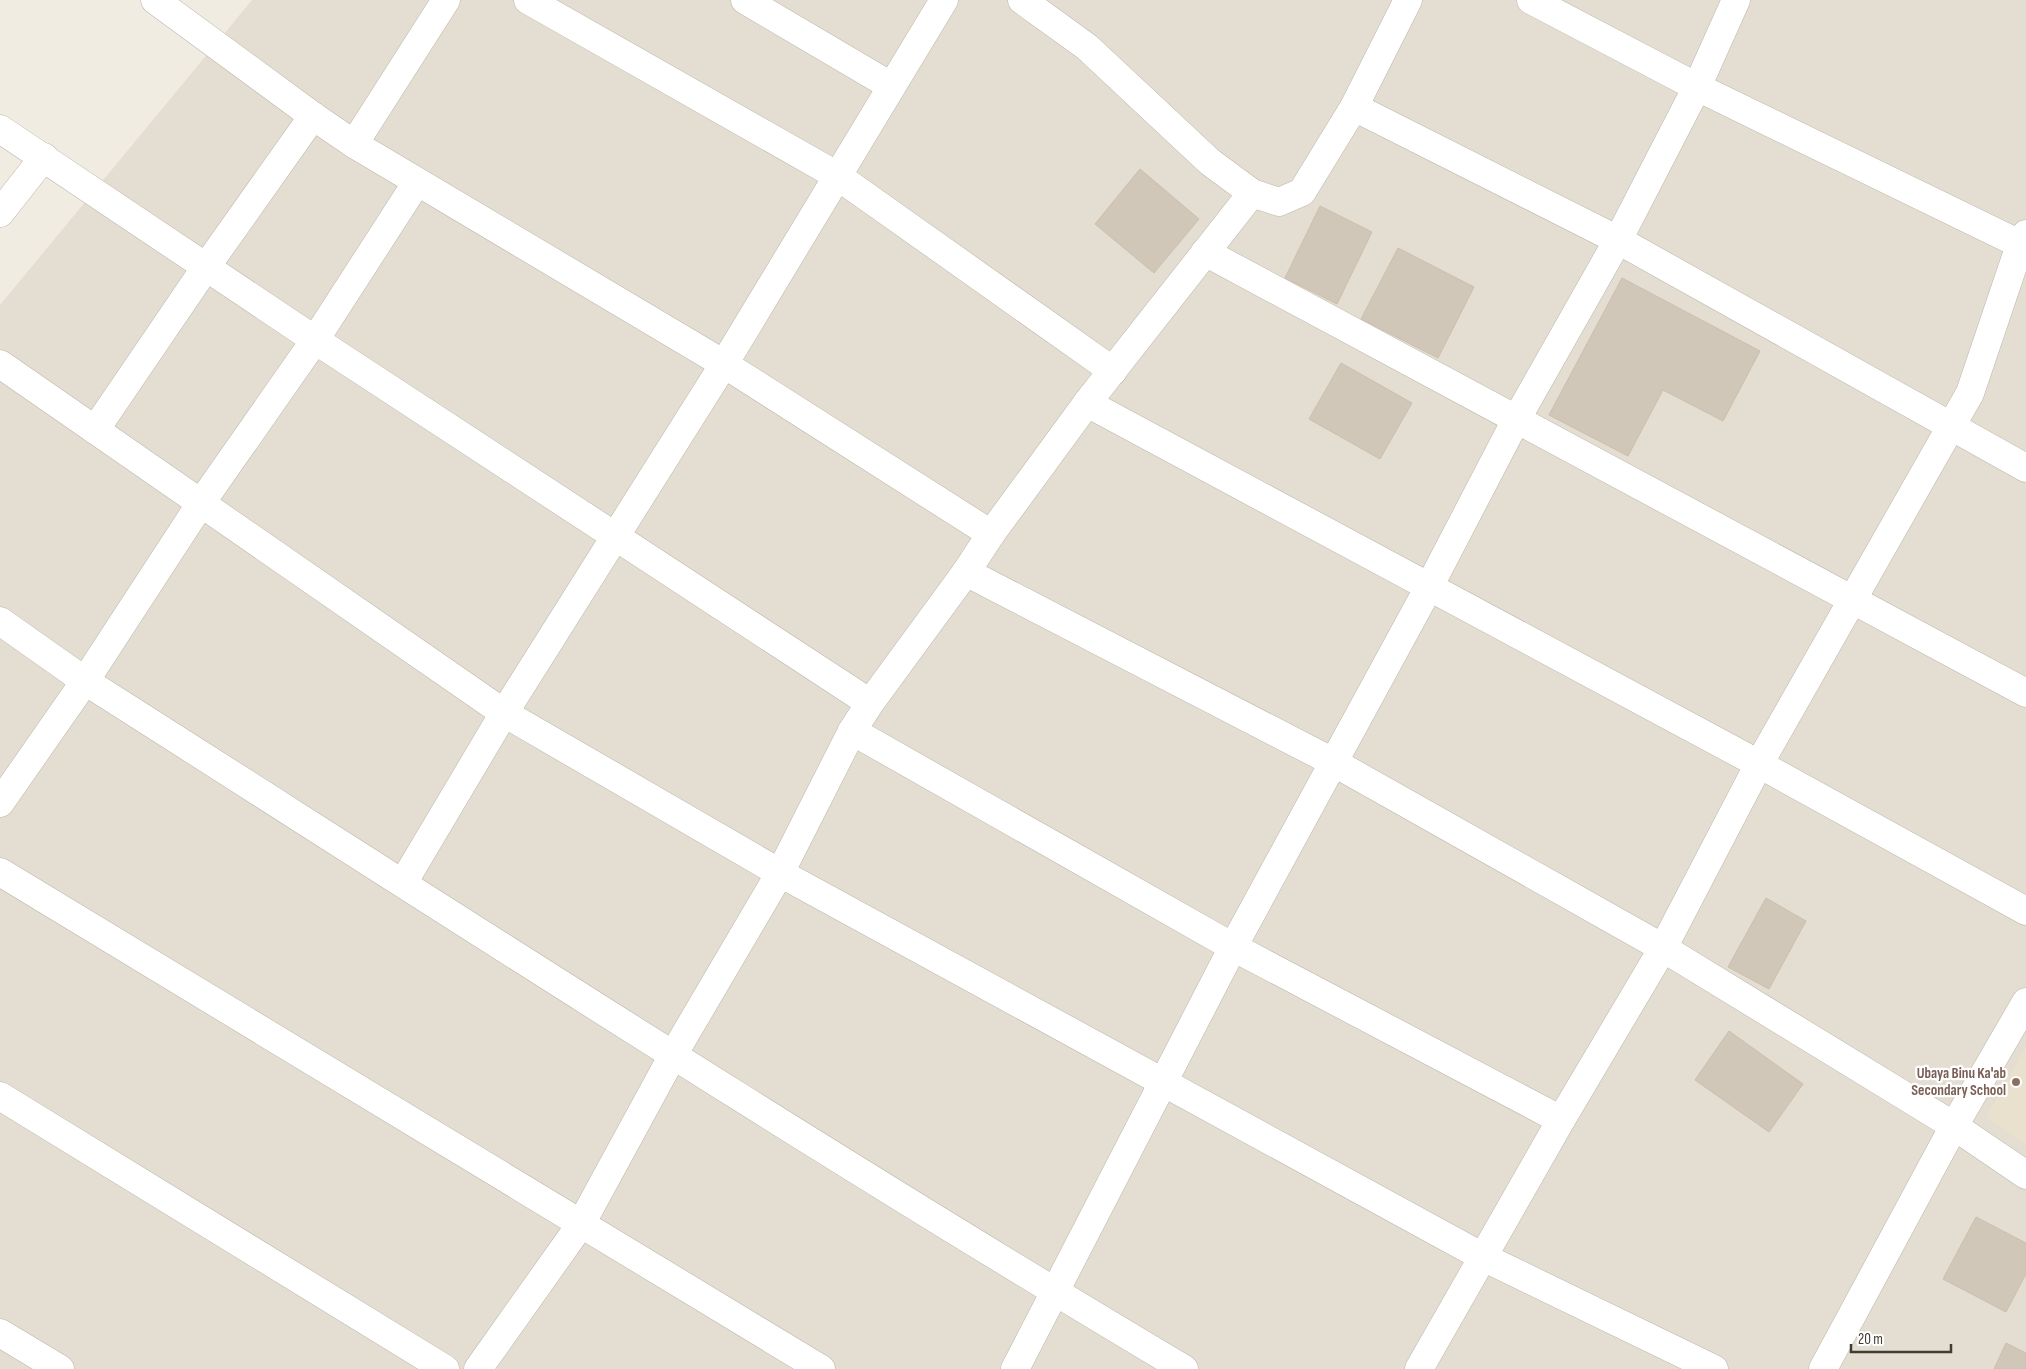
<svg xmlns="http://www.w3.org/2000/svg" width="2026" height="1369" font-family="'Sofia Sans Condensed',sans-serif">
  <style>
    .residential { fill: #e4ddd1 }
    .education { fill: #e9e0cd }
    .building { fill: #d1c7b8; stroke: #ccbeac }
    .lines { fill: none; stroke-linecap: round; stroke-linejoin: round }
    .street-casing { stroke: #beb6a9; stroke-width: 29 }
    .street { stroke: #fff; stroke-width: 28 }
    .education-dot { fill: #8d6e63; stroke: #fff; stroke-width: 2 }
    .labels { text-anchor: middle; stroke-width: 4.5; stroke-linejoin: round; paint-order: stroke }
    .education-label { font-size: 15px; font-weight: bold; fill: #785e54; stroke: #fff; text-anchor: end }
  </style>
  <rect width="100%" height="100%" fill="#f0ece2"/>
  <polygon class="residential" points="252,0 2026,0 2026,1369 0,1369 0,305"/>
  <polygon class="education" points="2026,1047 2026,1145 1986,1117"/>
  <g class="building">
    <polygon points="1140,169 1199,219 1154,273 1095,224"/>
    <polygon points="1320,206 1372,232 1337,304 1285,278"/>
    <polygon points="1398,248 1474,287 1438,358 1361,319"/>
    <polygon points="1622,278 1760,351 1723,421 1663,390 1628,456 1549,415"/>
    <polygon points="1341,363 1412,403 1380,459 1309,419"/>
    <polygon points="1766,898 1806,921 1769,989 1728,967"/>
    <polygon points="1729,1031 1803,1084 1769,1132 1695,1080"/>
    <polygon points="1976,1217 2026,1243 2026,1274 2006,1312 1943,1279"/>
    <polygon points="2006,1343 2026,1353 2026,1369 1994,1369"/>
  </g>
  <g class="lines">
    <g class="street-casing">
      <g id="street">
        <polyline points="155,0 313,116 354,144 724,364 991,534"/>
        <polyline points="528,0 836,175 1113,371"/>
        <polyline points="745,0 891,86"/>
        <polyline points="1022,0 1087,47 1210,162 1252,193 1279,202 1302,192 1354,107 1618,240 2026,468"/>
        <polyline points="1531,0 1697,87 2026,247"/>
        <polyline points="1354,107 1408,0"/>
        <polyline points="0,129 315,340 870,703"/>
        <polyline points="354,144 446,0"/>
        <polyline points="0,213 44,157"/>
        <polyline points="1205,252 2026,693"/>
        <polyline points="0,364 504,713 780,873 1483,1257 1714,1369"/>
        <polyline points="1087,403 1759,764 2026,911"/>
        <polyline points="95,430 206,267 313,116"/>
        <polyline points="966,572 1333,762 1663,948 1954,1126 2026,1175"/>
        <path d="M0 621 85 681C450 913 812 1148 1184 1369"/>
        <polyline points="852,731 1233,947 1561,1120"/>
        <polyline points="0,803 85,681 201,503 315,340 417,182"/>
        <polyline points="0,872 821,1369"/>
        <polyline points="403,883 504,713 724,364 944,0"/>
        <polyline points="0,1096 445,1369"/>
        <polyline points="0,1333 60,1369"/>
        <polyline points="478,1369 581,1224 673,1055 780,873 852,731 870,703 966,572 991,534 1087,403 1252,193"/>
        <polyline points="1015,1369 1233,947 1429,587 1516,420 1618,240 1697,87 1736,0"/>
        <polyline points="1419,1369 1561,1120 1663,948 1759,764 1970,393 2020,245 2026,234"/>
        <polyline points="1823,1369 1954,1126 2026,1002"/>
      </g>
    </g>
    <use href="#street" class="street"/>
  </g>
  <circle class="education-dot" cx="2016" cy="1082" r="5"/>
  <g class="labels">
    <g class="education-label">
      <text x="2006" y="1078">Ubaya Binu Ka'ab<tspan x="2006" dy="17">Secondary School</tspan></text>
    </g>
  </g>
  <path d="M1851 1344v8h100v-8" fill="none" stroke="#423c33" stroke-width="2.5"/>
  <text x="1858" y="1344" font-size="15" fill="#423c33" stroke="#ffffff" stroke-width="4" paint-order="stroke">20 m</text>
</svg>
